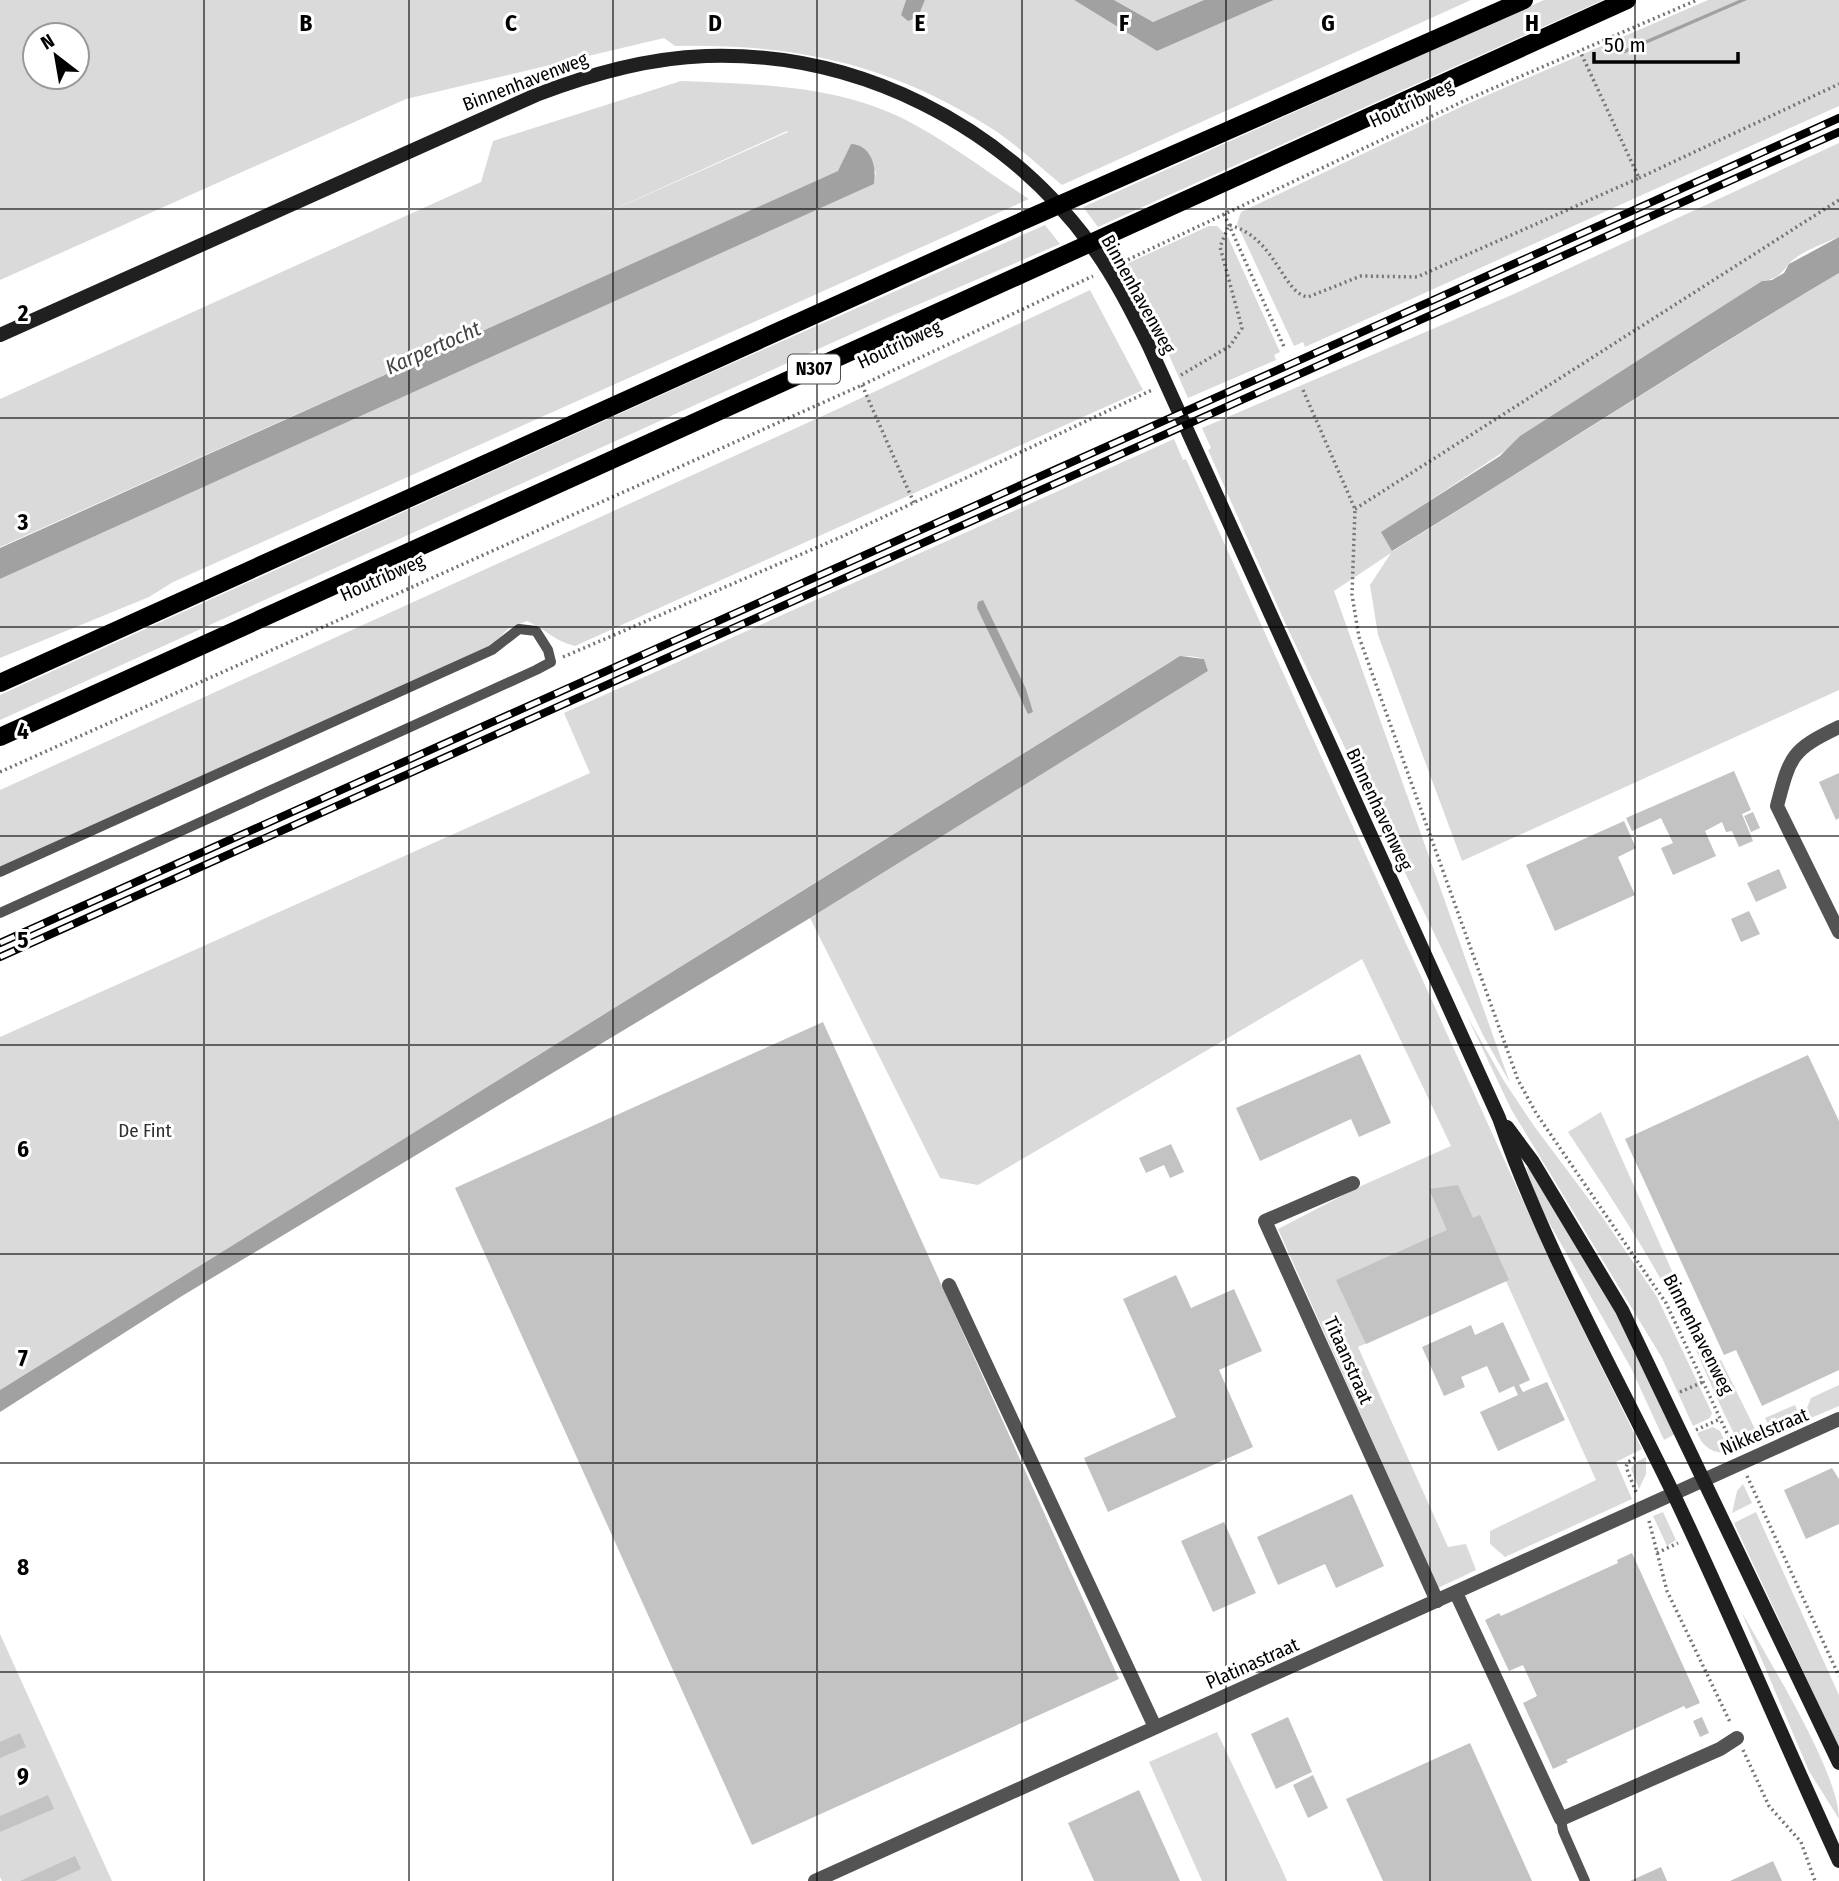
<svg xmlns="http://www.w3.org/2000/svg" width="1839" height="1881" font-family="'Fira Sans Condensed',sans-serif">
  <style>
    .green { fill: #dadada; fill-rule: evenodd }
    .water { fill: #a1a1a1 }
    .building { fill: #c3c3c3 }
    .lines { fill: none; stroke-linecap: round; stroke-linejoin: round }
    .path { stroke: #757575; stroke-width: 3.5; stroke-dasharray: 2 3.5; stroke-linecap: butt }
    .lane { stroke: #535353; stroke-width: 10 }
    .street { stroke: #535353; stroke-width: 14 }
    .secondary { stroke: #202020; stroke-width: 14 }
    .primary { stroke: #000; stroke-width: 18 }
    .rail-casing { stroke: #000; stroke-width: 8 }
    .rail { stroke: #fff; stroke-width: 5; stroke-dasharray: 16; stroke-linecap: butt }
    .grid { fill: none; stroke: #000; stroke-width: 2; stroke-opacity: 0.55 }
    .labels { text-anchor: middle; stroke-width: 6; stroke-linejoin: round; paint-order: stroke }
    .shield { fill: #fff; stroke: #4c4c4c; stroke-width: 2 }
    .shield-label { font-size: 18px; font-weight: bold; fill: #000 }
    .street-label { font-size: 19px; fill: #000; stroke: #fff }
    .park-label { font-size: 19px; fill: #313131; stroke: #fff }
    .water-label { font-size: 21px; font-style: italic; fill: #424242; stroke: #fff }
    .grid-label { font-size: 23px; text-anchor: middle; font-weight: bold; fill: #000; stroke: #fff; stroke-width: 6; stroke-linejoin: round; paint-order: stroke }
  </style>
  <rect width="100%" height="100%" fill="#fff"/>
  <g class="green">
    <path d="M0 0H906L901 15 918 17 925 0H1074L1157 51 1274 0H1471L1062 185C1039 166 1016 144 991 128 888 63 796 44 675 46L664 38 406 99 0 280ZM35 35H77V77H35Z"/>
    <polygon points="1114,0 1204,0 1153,22"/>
    <polygon points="1544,0 1603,0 1098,227 1083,207"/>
    <polygon points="1708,0 1839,0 1839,106 1305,347 1303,342 1294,346 1237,224 1241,212 1467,104"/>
    <path d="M681 81C755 84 834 85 902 118 946 140 987 172 1029 199L173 582 149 597 0 658V579L874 184 876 172 851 144 839 171 0 547V399L481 182 493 141ZM787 131 788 132 588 221Z"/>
    <path d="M1839 143V237C1825 243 1799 252 1789 264 1781 274 1776 280 1762 281L1382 532 1393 551C1542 459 1689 363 1839 273V690L1462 861 1378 635 1370 585 1391 553 1334 591 1510 1083 1484 1037 1287 627 1208 450 1211 448 1202 428 1514 294Z"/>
    <polygon points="1045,225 1060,244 889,317 0,720 0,695 692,381"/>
    <polygon points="1209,226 1217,226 1228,237 1280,352 1274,355 1276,360 1188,398 1149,310 1124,265"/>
    <path d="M1090 290 1143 390 575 646C556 642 545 629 527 621L509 628 490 647 0 868V790L840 408Z"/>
    <path d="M1174 439 1183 460 1186 459 1562 1287 1642 1449 1616 1462 1632 1499 1505 1557 1490 1544V1531L1596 1480 1506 1281 1358 1347 1448 1547 1466 1544 1476 1570 1438 1588 1278 1229 1361 1186 1451 1146 1362 959 978 1185 940 1178 810 918 1208 671 1204 659C1191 655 1182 655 1170 662L0 1390V1037L590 773 564 713Z"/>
    <polygon points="1467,1016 1504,1081 1534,1126 1603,1218 1657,1297 1712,1413 1710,1418 1693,1426 1662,1358 1511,1109"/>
    <path d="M1601 1112 1713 1363 1721 1360 1756 1431 1752 1446 1743 1450C1715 1401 1698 1348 1672 1300 1641 1241 1604 1187 1568 1132Z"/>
    <polygon points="1526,1167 1530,1168 1618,1313 1675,1434 1664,1440 1631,1368 1538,1203"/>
    <polygon points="1839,1385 1839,1406 1811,1418 1807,1408 1811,1398"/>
    <polygon points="1795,1405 1803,1423 1782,1432 1769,1426 1765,1418"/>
    <path d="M1713 1427 1720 1431 1730 1453C1713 1453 1704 1449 1697 1433Z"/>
    <polygon points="1646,1457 1646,1474 1639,1489 1631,1469 1634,1463"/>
    <polygon points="1743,1484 1752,1503 1732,1513 1737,1491"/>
    <polygon points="1663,1512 1676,1540 1667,1546 1653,1516"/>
    <polygon points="1756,1512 1839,1695 1839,1748 1734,1523"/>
    <path d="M1741 1611C1766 1656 1839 1772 1839 1819L1809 1771Z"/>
    <polygon points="0,1634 112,1881 2,1881 0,1877"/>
    <polygon points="1217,1732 1280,1865 1287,1881 1202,1881 1149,1762"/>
  </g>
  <g class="water">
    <polygon points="906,0 925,0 918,17 908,21 901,15"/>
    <polygon points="1074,0 1114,0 1153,22 1204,0 1274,0 1157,51"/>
    <polygon points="1739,0 1747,0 1625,53 1621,51"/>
    <path d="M851 144C871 145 877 166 874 184L0 579V548L838 171Z"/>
    <path d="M1839 237V273C1688 363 1542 459 1392 551L1381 532 1500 456 1520 436 1762 281 1772 280 1784 273 1789 264Z"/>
    <polygon points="983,600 1026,689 1033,712 1028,714 977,608 978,602"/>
    <polygon points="1180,656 1204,659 1208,671 810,918 182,1296 0,1412 0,1390"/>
  </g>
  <g class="building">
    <polygon points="1734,771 1751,810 1742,814 1753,841 1739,847 1732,831 1726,832 1722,822 1705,831 1716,856 1673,875 1661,848 1673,843 1661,818 1632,831 1626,818"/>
    <polygon points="1839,773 1839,818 1836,820 1819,782"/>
    <polygon points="1753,812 1760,828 1751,832 1744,816"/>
    <polygon points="1624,821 1636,848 1618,857 1635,895 1555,931 1526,865"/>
    <polygon points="1779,869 1787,888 1756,902 1747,883"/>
    <polygon points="1749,911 1760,934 1741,942 1731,919"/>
    <polygon points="823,1022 1119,1679 752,1845 455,1188"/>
    <polygon points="1360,1054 1391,1123 1359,1137 1351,1119 1260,1161 1236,1108"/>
    <polygon points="1808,1055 1839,1121 1839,1370 1762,1406 1736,1350 1724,1355 1625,1139"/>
    <polygon points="1171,1144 1184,1172 1170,1178 1164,1165 1146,1173 1139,1158"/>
    <polygon points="1458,1185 1473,1218 1480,1215 1509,1280 1366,1344 1336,1280 1447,1230 1429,1189"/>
    <polygon points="1176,1275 1191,1308 1234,1289 1243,1309 1262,1351 1219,1370 1253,1447 1108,1512 1084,1458 1176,1417 1123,1299"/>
    <polygon points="1503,1322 1530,1380 1519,1385 1523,1392 1547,1382 1565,1420 1498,1451 1480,1412 1518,1395 1514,1386 1499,1393 1487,1366 1461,1377 1465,1387 1444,1396 1422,1347 1471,1325 1475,1335"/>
    <polygon points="1832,1468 1839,1479 1839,1524 1806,1539 1784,1490"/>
    <polygon points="1352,1494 1384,1566 1336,1588 1325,1564 1278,1585 1257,1537"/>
    <polygon points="1224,1522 1256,1593 1213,1612 1181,1541"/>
    <polygon points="1632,1553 1700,1703 1686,1709 1684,1706 1566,1760 1568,1762 1553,1769 1523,1703 1537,1696 1523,1665 1509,1671 1485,1620 1499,1613 1501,1616 1618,1563 1617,1560"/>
    <polygon points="1288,1717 1312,1772 1276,1789 1251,1734"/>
    <polygon points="1702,1717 1709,1733 1700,1737 1693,1721"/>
    <polygon points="20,1733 26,1747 0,1758 0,1742"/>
    <polygon points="1470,1743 1532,1881 1383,1881 1346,1799"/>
    <polygon points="1313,1775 1328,1808 1308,1818 1293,1785"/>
    <polygon points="1139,1790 1180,1881 1094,1881 1068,1823"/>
    <polygon points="48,1795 54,1809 0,1832 0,1816"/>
    <polygon points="75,1856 81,1869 55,1881 20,1881"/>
    <polygon points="1773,1861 1782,1881 1730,1881"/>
    <polygon points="1661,1867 1667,1881 1630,1881"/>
  </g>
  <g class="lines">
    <g class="path">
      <polyline points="1639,178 1839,84"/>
      <polyline points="1224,214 1285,349"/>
      <polyline points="1123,262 1466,100 1697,0"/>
      <path d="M1181 375 1230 346 1242 328 1220 247 1229 225C1276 237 1282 293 1308 297L1361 276 1417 277 1639 178 1580 51"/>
      <polyline points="862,385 914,503"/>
      <polyline points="1303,390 1355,509 1352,595 1359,637 1518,1080 1536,1113 1666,1303 1735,1450"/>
      <polyline points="1355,509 1839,200"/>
      <polyline points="563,657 841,537 1152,390"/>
      <polyline points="0,772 862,385 1093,276"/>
      <polyline points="1680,1392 1703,1382"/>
      <polyline points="1696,1430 1720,1419"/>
      <polyline points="1747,1476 1839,1676"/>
      <polyline points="1636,1492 1626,1467 1628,1462 1638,1456"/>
      <polyline points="1649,1521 1667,1591 1731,1724"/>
      <polyline points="1657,1553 1678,1543"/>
      <polyline points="1743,1750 1769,1806 1801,1842 1815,1881"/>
    </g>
    <g class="lane">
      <polyline points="0,872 492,650 519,629 536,631 548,650 551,662 536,670 0,913"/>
      <polyline points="1561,1819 1563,1831 1585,1881"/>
    </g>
    <g class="street">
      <path d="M1839 727C1791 750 1790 756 1777 806L1839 932"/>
      <polyline points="1353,1183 1265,1221 1437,1601"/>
      <polyline points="949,1285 1155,1727"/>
      <polyline points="1456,1593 1561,1819 1720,1749 1737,1738"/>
      <polyline points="815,1881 1839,1419"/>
    </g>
    <g class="secondary">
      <path d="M0 335 536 95C591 74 647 58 706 56 857 51 1002 124 1091 245 1114 276 1132 312 1149 346L1499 1118C1544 1248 1613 1369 1673 1493 1731 1615 1783 1739 1839 1861"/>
      <polyline points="1507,1127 1533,1162 1622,1310 1839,1763"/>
    </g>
    <g class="primary">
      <polyline points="0,683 1027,219 1524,0"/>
      <polyline points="0,737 1627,0"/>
    </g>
    <g class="rail-casing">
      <g id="rail">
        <polyline points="0,943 1839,118"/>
        <polyline points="0,957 1839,132"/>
      </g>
    </g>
    <use href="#rail" class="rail"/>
  </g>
  <path class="grid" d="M204 0V1881M409 0V1881M613 0V1881M817 0V1881M1022 0V1881M1226 0V1881M1430 0V1881M1635 0V1881M0 209H1839M0 418H1839M0 627H1839M0 836H1839M0 1045H1839M0 1254H1839M0 1463H1839M0 1672H1839"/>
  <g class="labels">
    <rect class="shield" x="788" y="354.5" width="52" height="29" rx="5"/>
    <g class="shield-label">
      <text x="814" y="375">N307</text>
    </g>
    <g class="street-label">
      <text transform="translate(525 81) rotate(-21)" y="7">Binnenhavenweg</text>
      <text transform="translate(1411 103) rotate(-25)" y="7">Houtribweg</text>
      <text transform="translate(1139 294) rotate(61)" y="7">Binnenhavenweg</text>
      <text transform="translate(899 344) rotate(-25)" y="7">Houtribweg</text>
      <text transform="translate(382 577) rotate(-24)" y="7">Houtribweg</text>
      <text transform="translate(1380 809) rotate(65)" y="7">Binnenhavenweg</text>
      <text transform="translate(1699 1334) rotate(63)" y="7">Binnenhavenweg</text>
      <text transform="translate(1349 1360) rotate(66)" y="7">Titaanstraat</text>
      <text transform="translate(1764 1431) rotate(-23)" y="7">Nikkelstraat</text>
      <text transform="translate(1252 1663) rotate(-24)" y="7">Platinastraat</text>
    </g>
    <g class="park-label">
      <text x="145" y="1137">De Fint</text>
    </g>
    <g class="water-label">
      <text transform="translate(433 348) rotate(-24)" y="7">Karpertocht</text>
    </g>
  </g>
  <g class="grid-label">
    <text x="306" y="31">B</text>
    <text x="511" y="31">C</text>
    <text x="715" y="31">D</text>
    <text x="920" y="31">E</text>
    <text x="1124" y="31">F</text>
    <text x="1328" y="31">G</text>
    <text x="1532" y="31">H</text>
    <text x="23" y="321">2</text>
    <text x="23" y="530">3</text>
    <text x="23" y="739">4</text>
    <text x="23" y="948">5</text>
    <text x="23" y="1157">6</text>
    <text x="23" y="1366">7</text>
    <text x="23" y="1575">8</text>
    <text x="23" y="1784">9</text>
  </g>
  <g transform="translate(56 56) rotate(329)"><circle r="33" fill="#ffffff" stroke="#999999" stroke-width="2"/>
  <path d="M0-5L12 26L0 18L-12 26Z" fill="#000000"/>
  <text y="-10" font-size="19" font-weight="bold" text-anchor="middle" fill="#000000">N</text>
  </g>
  <path d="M1594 52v10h144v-10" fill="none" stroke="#000000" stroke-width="3.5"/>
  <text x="1604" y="52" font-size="21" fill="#000000" stroke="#ffffff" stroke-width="5" paint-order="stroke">50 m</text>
</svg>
